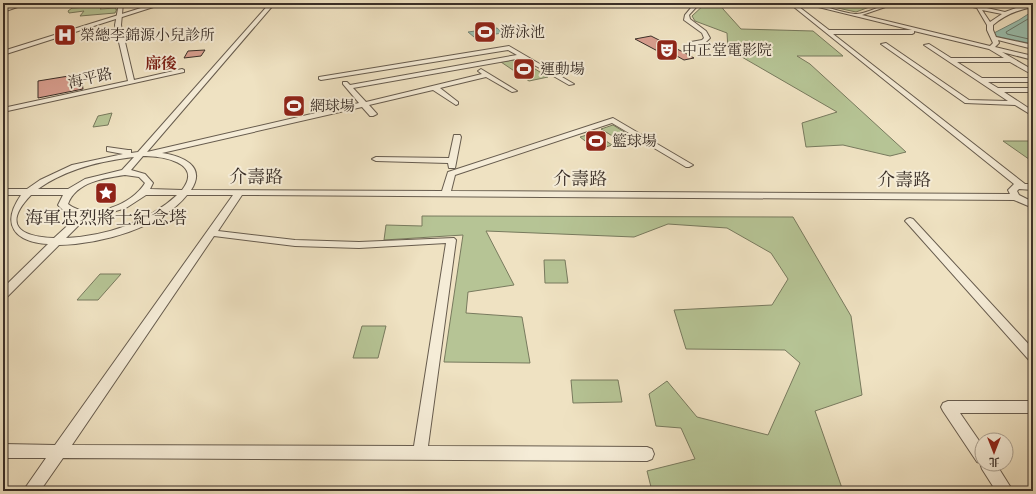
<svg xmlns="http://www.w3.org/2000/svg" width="1036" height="494" font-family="'EB Garamond','Noto Serif TC',serif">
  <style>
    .green { fill: #b6c495; stroke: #787a5e }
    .water { fill: #9bbfae; stroke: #748578 }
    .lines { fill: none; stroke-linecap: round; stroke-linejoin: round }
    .shore { stroke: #6a776b; stroke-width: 1 }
    .building { fill: #d89e8f; stroke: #3a2f28 }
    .minor-casing { stroke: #675c4e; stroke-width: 2 }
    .tertiary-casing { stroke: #675c4e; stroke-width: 2 }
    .minor { fill: #f5ecd7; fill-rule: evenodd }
    .tertiary { fill: #f5ecd7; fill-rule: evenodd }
    .labels { text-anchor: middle; stroke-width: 4; stroke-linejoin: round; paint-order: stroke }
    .far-poi-label { font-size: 15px; fill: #3a2f28; stroke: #f5ecd7; text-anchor: start }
    .far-street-label { font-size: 15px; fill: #3a2f28; stroke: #f5ecd7 }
    .far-neighbourhood-label { font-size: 16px; font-weight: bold; fill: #7a1f14; stroke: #f5ecd7 }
    .street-label { font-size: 18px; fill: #3a2f28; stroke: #f5ecd7 }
    .poi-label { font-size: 18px; fill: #3a2f28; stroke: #f5ecd7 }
  </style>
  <rect width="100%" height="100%" fill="#efe2c2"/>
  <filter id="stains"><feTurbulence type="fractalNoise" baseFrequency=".005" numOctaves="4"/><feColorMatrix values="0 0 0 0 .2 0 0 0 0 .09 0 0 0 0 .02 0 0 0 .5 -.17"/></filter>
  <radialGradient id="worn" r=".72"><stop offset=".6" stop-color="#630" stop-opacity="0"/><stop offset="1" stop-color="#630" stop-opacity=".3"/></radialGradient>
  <g class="green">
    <polygon points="706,3 721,3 723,9 741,29 813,31 843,56 797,56 810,64 906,152 890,156 843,145 806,147 802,123 837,112 728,49 727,33 695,21 692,16"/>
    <polygon points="815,3 862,3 872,6 856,12"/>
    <polygon points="104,6 100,9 116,8 115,9 117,9 115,13 80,16 84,11 69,13 68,11 72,8"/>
    <polygon points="519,59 548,77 529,81 501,62"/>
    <polygon points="299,99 303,111 288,114 285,101"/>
    <polygon points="112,113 108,125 93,127 98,116"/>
    <polygon points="613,125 634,138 622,142 601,129"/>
    <polygon points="594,133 612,145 597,150 580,137"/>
    <polygon points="1003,141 1033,141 1033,162"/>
    <polygon points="422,216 793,217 851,316 862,395 815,411 843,491 652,491 647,471 695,459 681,428 656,426 649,394 667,381 697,417 768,435 800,363 785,350 686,349 674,310 772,305 788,279 771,253 727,228 668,224 634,237 486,231 514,285 468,292 466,313 522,317 530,363 444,362 463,235 384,240 386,225 422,226"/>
    <polygon points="544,260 565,260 568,283 545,283"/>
    <polygon points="100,274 121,274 98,300 77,300"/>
    <polygon points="362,326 386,326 378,358 353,358"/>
    <polygon points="571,380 618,380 622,402 573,403"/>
  </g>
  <g class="water">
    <polygon points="1033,11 1033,44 995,36 994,33 1019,20"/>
    <polygon points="497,28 503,33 474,37 468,32"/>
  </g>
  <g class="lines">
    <polyline class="shore" points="1033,16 1006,32 1007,34 1033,40"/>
  </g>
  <g class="building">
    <polygon points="651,36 685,53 694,58 684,60 675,55 667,56 635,39"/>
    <polygon points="205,50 201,56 184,58 188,51"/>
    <polygon points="81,74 83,89 38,98 38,81"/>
  </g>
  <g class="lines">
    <g class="minor-casing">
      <g id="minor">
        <polygon points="22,3 29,3 3,12 3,9"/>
        <polygon points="119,3 123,3 121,25 134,80 182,69 184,70 184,72 3,112 3,108 128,81 115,25"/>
        <path d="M270 3H275L147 152 359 103 343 84V82H347L350 85 517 55 508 50 321 80 319 79V77L509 46 574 84 569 85 522 58 353 88 366 102 482 74 478 71 481 69 517 91 512 92 486 77 440 88 458 102V104L456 105 433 90 369 105 377 114 373 116H370L362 107 162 153C182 156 207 166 191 190L442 191 448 172 613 118 693 165 689 167H686L612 123 455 175 451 191 1010 194 1008 190 1014 184 789 3H794L829 30H912L802 3C820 3 837 12 855 14 866 15 883 3 897 3L862 15 990 46 993 43 987 30V25L977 8 956 3H964L1005 12 1019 7 1033 5V7C1017 10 1005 15 993 25V30L996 37 1033 45V49L998 40 999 43 995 47 1033 56V60L1002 52 1033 70V75L1010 62H957L982 78H1033V82H988L998 88H1033V92H1004L1033 111V116L1015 105 965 103 881 44 886 43 969 100 1008 101 924 45 929 44 951 58H1004L989 49 914 31V33L912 34H833L1025 184H1033V190L1019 189 1017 191 1019 195 1033 202V208L1014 200 242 195 218 231 295 240 359 242 454 238 456 240 428 446 647 447 652 449 654 454 652 459 647 461 63 458 40 491H23L46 458H3V444L55 445 233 195H187C161 228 100 244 59 245L7 297 3 298V288L48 244C15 242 0 225 21 195H3V189H27L40 180 72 165 123 154 107 151V147L128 150H131V153L138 152ZM982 10 1002 14 990 22ZM143 156C161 156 204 162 182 190L150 189 153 183 145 174 131 170ZM134 157 122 170 85 179 68 189H38C66 169 100 161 134 157ZM125 175 139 177 145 183C132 205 90 221 68 204 76 182 104 178 125 175ZM31 195H63L58 205C64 212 70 214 78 216L54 238C20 237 2 225 31 195ZM146 195H177C148 222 106 236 66 238L88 216 109 213 126 208ZM214 236 295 246 359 248 446 243 414 446 72 445Z"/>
        <polygon points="695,3 700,3 689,15 690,19 706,31 710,38 706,42 693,45 691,44 691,42 702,40 704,38 702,33 684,20 685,15"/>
        <polygon points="454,135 460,135 461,137 455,168 449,168 448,163 376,161 372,159 376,157 449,158"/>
        <polygon points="910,218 913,219 1033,349 1033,362 1029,360 907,223 905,221 907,219"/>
        <polygon points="948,401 1033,401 1033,413 960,413 982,445 982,464 996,464 1013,491 996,491 982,469 980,463 977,462 943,411 941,407 943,403"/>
      </g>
    </g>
    <g class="tertiary-casing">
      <polygon id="tertiary" points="157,3 166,3 3,55 3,51"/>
    </g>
    <use href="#minor" class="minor"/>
    <use href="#tertiary" class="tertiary"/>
  </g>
  <defs>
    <g id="stadium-square" transform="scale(1.15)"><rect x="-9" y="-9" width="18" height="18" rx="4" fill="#8f2418" stroke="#f5ecd7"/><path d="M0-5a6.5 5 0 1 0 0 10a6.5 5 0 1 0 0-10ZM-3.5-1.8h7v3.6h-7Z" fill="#fff"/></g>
    <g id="hospital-square" transform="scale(1.15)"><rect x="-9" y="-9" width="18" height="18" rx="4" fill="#8f2418" stroke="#f5ecd7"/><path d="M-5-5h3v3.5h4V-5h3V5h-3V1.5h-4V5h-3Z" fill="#fff"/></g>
    <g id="theatre-square" transform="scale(1.15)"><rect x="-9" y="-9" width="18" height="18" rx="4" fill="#8f2418" stroke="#f5ecd7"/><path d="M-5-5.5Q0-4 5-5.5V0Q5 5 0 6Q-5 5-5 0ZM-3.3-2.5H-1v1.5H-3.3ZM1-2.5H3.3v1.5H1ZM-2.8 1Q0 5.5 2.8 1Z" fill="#fff"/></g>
    <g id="sight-square" transform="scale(1.15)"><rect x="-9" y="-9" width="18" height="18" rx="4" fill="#8f2418" stroke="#f5ecd7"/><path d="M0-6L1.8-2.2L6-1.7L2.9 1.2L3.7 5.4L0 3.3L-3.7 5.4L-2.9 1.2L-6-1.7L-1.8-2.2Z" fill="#fff"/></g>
  </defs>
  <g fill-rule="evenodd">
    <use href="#stadium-square" x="485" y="32"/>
    <use href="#hospital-square" x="65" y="35"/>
    <use href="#theatre-square" x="667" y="50"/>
    <use href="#stadium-square" x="524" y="69"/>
    <use href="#stadium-square" x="294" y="106"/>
    <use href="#stadium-square" x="596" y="141"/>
    <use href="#sight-square" x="106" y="193"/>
  </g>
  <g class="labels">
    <g class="far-poi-label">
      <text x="500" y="37">游泳池</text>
      <text x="80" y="40">榮總李錦源小兒診所</text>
      <text x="682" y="55">中正堂電影院</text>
      <text x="540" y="74">運動場</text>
      <text x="310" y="111">網球場</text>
      <text x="612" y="146">籃球場</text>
    </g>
    <g class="far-street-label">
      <text transform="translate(90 78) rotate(-13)" y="5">海平路</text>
    </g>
    <g class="far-neighbourhood-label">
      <text x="161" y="69">廍後</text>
    </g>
    <g class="street-label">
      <text x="256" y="183">介壽路</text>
      <text x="580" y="185">介壽路</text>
      <text x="904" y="186">介壽路</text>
    </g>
    <g class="poi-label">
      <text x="106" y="224">海軍忠烈將士紀念塔</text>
    </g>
  </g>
  <rect width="1036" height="494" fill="none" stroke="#efe2c2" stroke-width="16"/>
  <rect x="4" y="4" width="1028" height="486" fill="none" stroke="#3a2f28" stroke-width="2"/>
  <rect x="8" y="8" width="1020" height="478" fill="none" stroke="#3a2f28"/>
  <g transform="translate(994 452) rotate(180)"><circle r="19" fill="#f5ecd7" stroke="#aaa091"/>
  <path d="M0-3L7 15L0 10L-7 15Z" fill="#8f2418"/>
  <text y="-6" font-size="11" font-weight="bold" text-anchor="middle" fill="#3a2f28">北</text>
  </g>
  <rect width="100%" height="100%" filter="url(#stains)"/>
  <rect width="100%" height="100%" fill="url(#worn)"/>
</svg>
